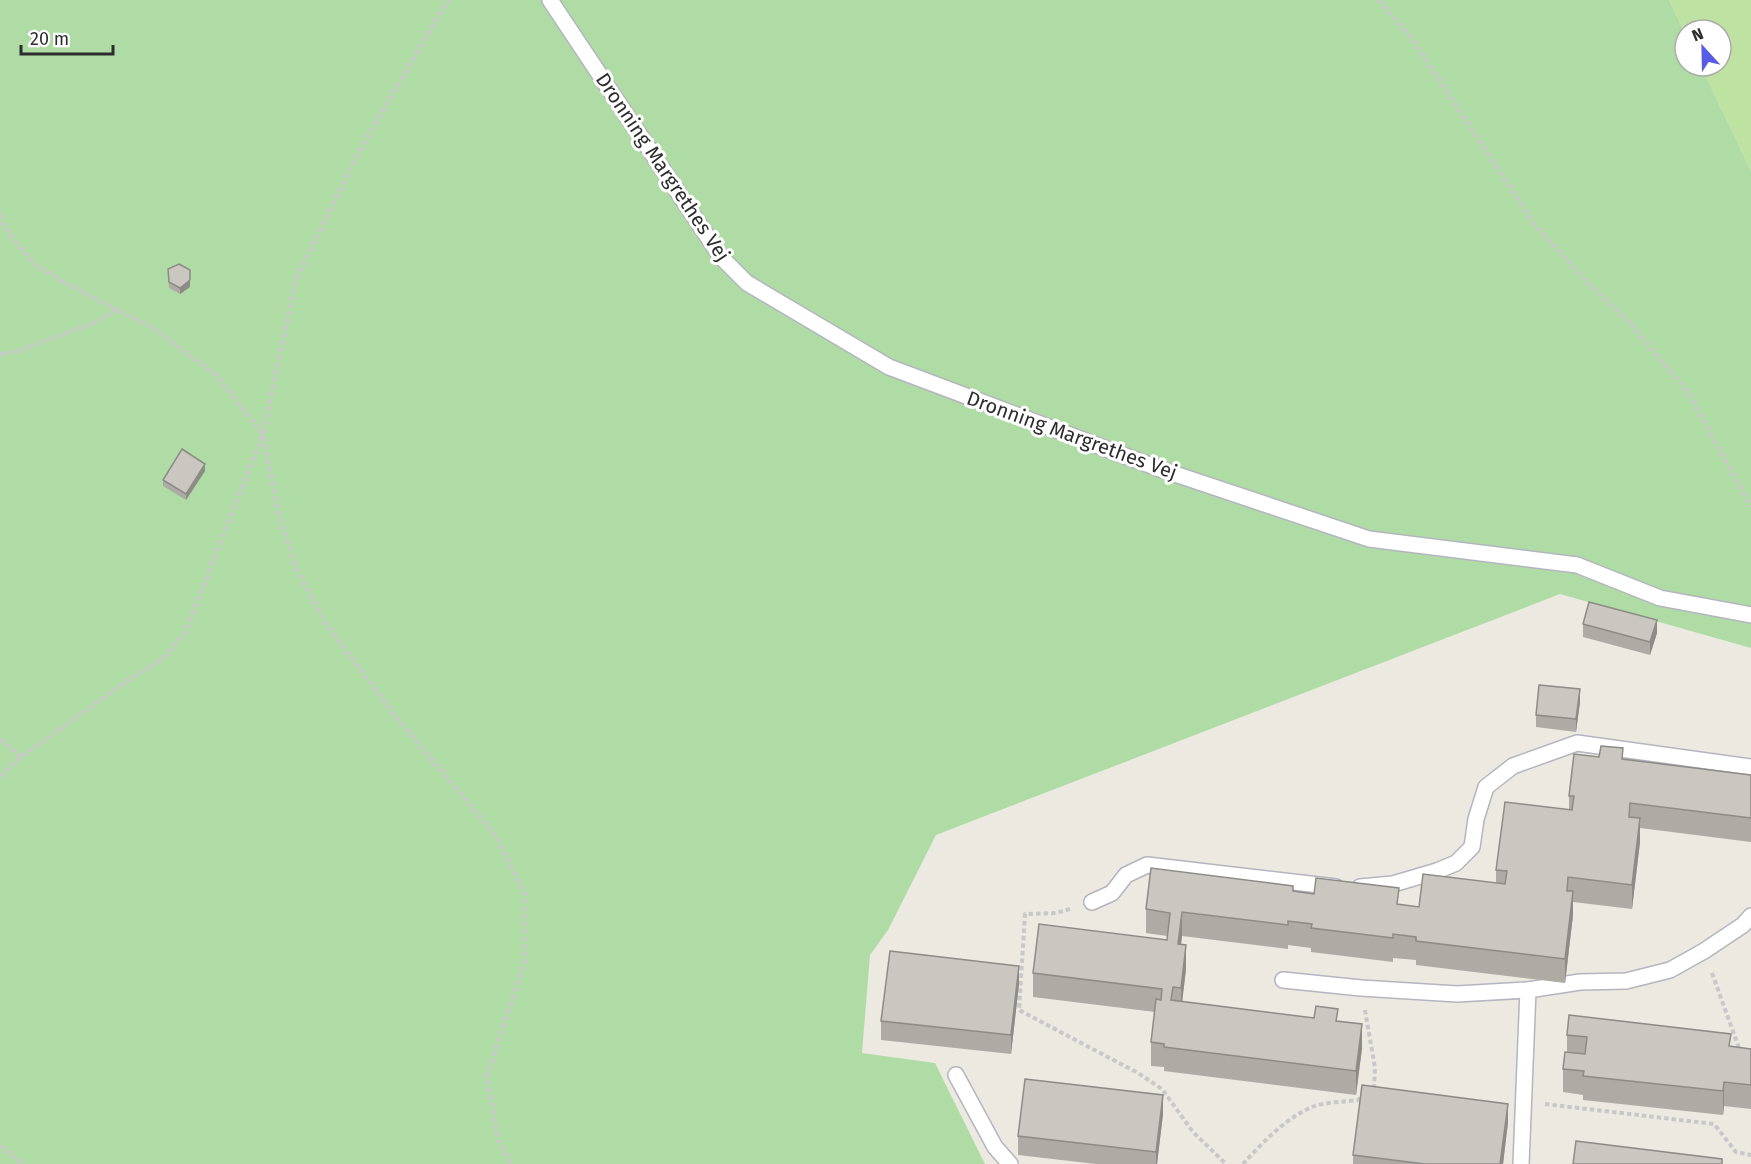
<svg xmlns="http://www.w3.org/2000/svg" width="1751" height="1164" font-family="'Fira Sans',sans-serif">
  <style>
    .green { fill: #afdca4 }
    .pitch { fill: #bde2a2 }
    .lines { fill: none; stroke-linecap: round; stroke-linejoin: round }
    .lane-casing { stroke: #b4b5bf; stroke-width: 18 }
    .path { stroke: #c8c8c8; stroke-width: 4; stroke-dasharray: 4.5 3; stroke-linecap: butt }
    .lane { stroke: #fff; stroke-width: 15 }
    .wall { fill: #adaba4 }
    .shaded-wall { fill: #8d8b86 }
    .building { fill: #c9c7bf; stroke: #8d8b86; stroke-width: 1.5 }
    .labels { text-anchor: middle; stroke-width: 6; stroke-linejoin: round; paint-order: stroke }
    .street-label { font-size: 20px; fill: #2d2d2d; stroke: #fff }
  </style>
  <rect width="100%" height="100%" fill="#ece9e1"/>
  <polygon class="green" points="0,0 1669,0 1685,33 1685,66 1701,66 1751,171 1751,648 1560,594 936,835 888,930 870,955 862,1053 935,1063 985,1164 0,1164"/>
  <polygon class="pitch" points="1669,0 1751,0 1751,171 1701,66 1721,66 1721,30 1685,30 1685,33"/>
  <g class="lines">
    <g class="lane-casing">
      <g id="lane">
        <polyline points="550,0 721,257 747,283 889,367 1160,469 1369,539 1577,565 1660,598 1751,615"/>
        <polyline points="1360,887 1393,884 1437,871 1456,863 1472,847 1476,819 1486,787 1513,766 1577,743 1751,767"/>
        <polyline points="1092,902 1112,893 1126,875 1147,865 1336,887"/>
        <polyline points="1283,980 1361,988 1457,994 1528,990 1580,982 1626,981 1670,970 1704,951 1743,925 1751,916"/>
        <polyline points="956,1075 995,1147 1010,1164"/>
        <polyline points="1521,1164 1528,990"/>
      </g>
    </g>
    <g class="path">
      <polyline points="1379,0 1413,40 1535,225 1587,282 1628,321 1688,392 1751,507"/>
      <polyline points="0,215 3,224 18,245 35,264 67,284 153,328 216,375 263,434 278,511 296,568 325,622 396,717 496,836 525,894 525,961 487,1076 498,1140 512,1164"/>
      <polyline points="0,354 15,352 94,323 117,309"/>
      <polyline points="0,739 21,757"/>
      <polyline points="0,776 21,757 134,676 163,659 186,631 263,434 296,279 363,144 448,0"/>
      <polyline points="1070,909 1056,913 1025,914 1019,1010 1138,1073 1162,1089 1193,1132 1226,1164"/>
      <polyline points="1712,973 1740,1051"/>
      <polyline points="1365,1010 1375,1068 1374,1088 1371,1090"/>
      <polyline points="1545,1104 1714,1124 1736,1152 1751,1155"/>
      <polyline points="0,1146 24,1164"/>
      <path d="M1243 1164C1262 1143 1286 1118 1312 1107 1324 1102 1345 1102 1358 1100L1363 1096"/>
    </g>
    <use href="#lane" class="lane"/>
  </g>
  <g class="wall">
    <polygon points="168,275 190,287 180,294 169,288"/>
    <polygon points="205,471 186,500 163,486 163,480"/>
    <polygon points="1583,624 1657,633 1650,655 1583,637"/>
    <polygon points="1580,702 1576,732 1536,727 1536,715"/>
    <polygon points="1623,760 1751,775 1751,842 1640,828 1640,842 1632,909 1573,902 1573,915 1565,983 1416,965 1416,960 1393,958 1393,962 1311,952 1311,948 1288,945 1288,949 1182,936 1181,944 1186,969 1182,1002 1338,1021 1362,1048 1356,1095 1164,1071 1164,1067 1151,1066 1151,1042 1155,1012 1033,997 1033,973 1167,940 1167,936 1146,933 1146,909 1293,891 1419,907 1496,883 1496,870 1569,810 1569,796"/>
    <polygon points="1019,984 1011,1054 881,1040 881,1021"/>
    <polygon points="1567,1035 1731,1047 1751,1049 1751,1109 1724,1106 1723,1115 1583,1100 1583,1095 1563,1092 1563,1069 1567,1052"/>
    <polygon points="1163,1114 1157,1164 1096,1164 1018,1155 1018,1136"/>
    <polygon points="1508,1122 1503,1164 1353,1164 1353,1155"/>
  </g>
  <g class="shaded-wall">
    <polygon points="190,280 190,287 180,294 180,288"/>
    <polygon points="205,464 205,471 186,500 186,494"/>
    <polygon points="1657,620 1657,633 1650,655 1650,642"/>
    <polygon points="1580,689 1580,702 1576,732 1576,719"/>
    <polygon points="1640,818 1640,842 1632,909 1632,885"/>
    <polygon points="1573,891 1573,915 1565,983 1565,959"/>
    <polygon points="1182,912 1182,936 1178,968 1178,944"/>
    <polygon points="1186,945 1186,969 1181,1012 1181,988"/>
    <polygon points="1019,966 1019,984 1011,1054 1011,1035"/>
    <polygon points="1362,1024 1362,1048 1356,1095 1356,1071"/>
    <polygon points="1724,1082 1724,1106 1723,1115 1723,1091"/>
    <polygon points="1163,1095 1163,1114 1157,1164 1156,1164 1156,1152"/>
    <polygon points="1508,1104 1508,1122 1503,1164 1500,1164"/>
  </g>
  <g class="building">
    <polygon points="179,264 190,270 190,280 180,288 169,282 168,269"/>
    <polygon points="182,449 205,464 186,494 163,480"/>
    <polygon points="1589,602 1657,620 1650,642 1583,624"/>
    <polygon points="1539,685 1580,689 1576,719 1536,715"/>
    <polygon points="1601,746 1623,748 1622,759 1751,775 1751,818 1630,803 1629,817 1640,818 1632,885 1568,877 1567,891 1573,891 1565,959 1416,941 1416,937 1393,934 1393,938 1311,928 1312,924 1288,921 1288,925 1182,912 1178,944 1186,945 1181,988 1173,987 1171,1000 1314,1018 1316,1006 1338,1009 1336,1021 1362,1024 1356,1071 1164,1047 1164,1044 1151,1042 1156,999 1161,1000 1162,989 1033,973 1039,924 1167,940 1170,913 1146,909 1151,868 1293,886 1293,891 1314,894 1316,878 1399,888 1397,904 1419,907 1423,874 1505,884 1507,871 1496,870 1505,802 1572,810 1574,796 1569,796 1574,754 1599,757"/>
    <polygon points="890,951 1019,966 1011,1035 881,1021"/>
    <polygon points="1569,1015 1731,1034 1729,1046 1751,1049 1751,1085 1724,1082 1723,1091 1583,1076 1584,1071 1563,1069 1565,1052 1585,1054 1587,1037 1567,1035"/>
    <polygon points="1025,1079 1163,1095 1156,1152 1018,1136"/>
    <polygon points="1362,1085 1508,1104 1500,1164 1425,1164 1353,1155"/>
    <polygon points="1576,1141 1722,1159 1722,1164 1573,1164"/>
  </g>
  <g class="labels">
    <g class="street-label">
      <text transform="translate(663 167) rotate(56)" y="7">Dronning Margrethes Vej</text>
      <text transform="translate(1072 435) rotate(20)" y="7">Dronning Margrethes Vej</text>
    </g>
  </g>
  <g transform="translate(1703 48) rotate(338)"><circle r="28" fill="#ffffff" stroke="#ababab" stroke-width="1.5"/>
  <path d="M0-4.5L10 22L0 15L-10 22Z" fill="#565ce5"/>
  <text y="-9" font-size="16" font-weight="bold" text-anchor="middle" fill="#2d2d2d">N</text>
  </g>
  <path d="M21 45v9h92v-9" fill="none" stroke="#2d2d2d" stroke-width="3"/>
  <text x="30" y="45" font-size="18" fill="#2d2d2d" stroke="#ffffff" stroke-width="4.5" paint-order="stroke">20 m</text>
</svg>
